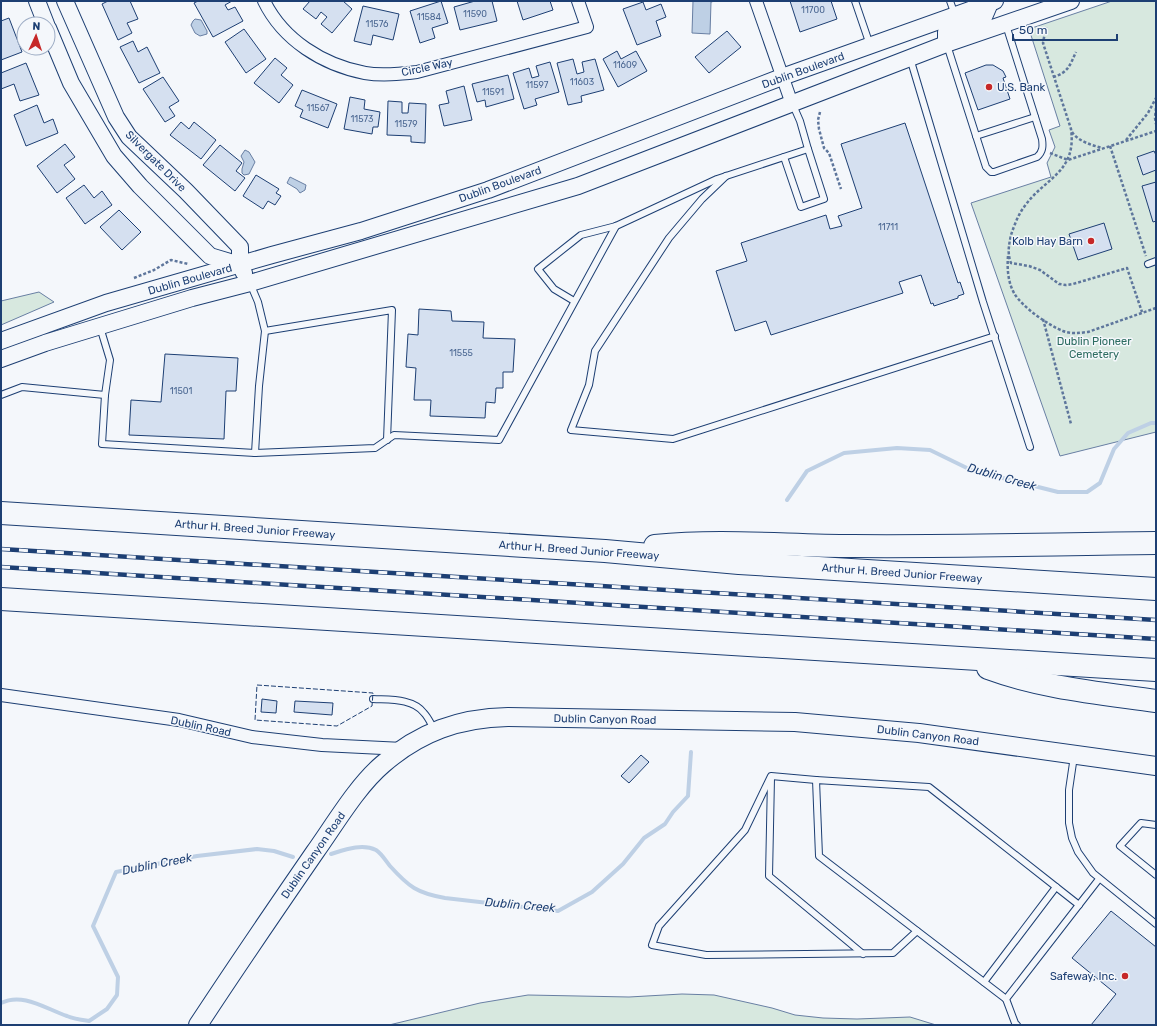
<svg xmlns="http://www.w3.org/2000/svg" width="1157" height="1026" font-family="Rubik,sans-serif">
  <style>
    .green { fill: #d7e8df; stroke: #687fa3 }
    .water { fill: #bed0e5; stroke: #687fa3 }
    .lines { fill: none; stroke-linecap: round; stroke-linejoin: round }
    .stream { stroke: #bed0e5; stroke-width: 4 }
    .building { fill: #d5e0f0; stroke: #1d3f73 }
    .service-casing { stroke: #1d3f73; stroke-width: 8 }
    .minor-casing { stroke: #1d3f73; stroke-width: 14 }
    .tertiary-casing { stroke: #1d3f73; stroke-width: 18 }
    .secondary-casing { stroke: #1d3f73; stroke-width: 20 }
    .motorway-casing { stroke: #1d3f73; stroke-width: 24 }
    .path { stroke: #5e769c; stroke-width: 2.5; stroke-dasharray: 3 2; stroke-linecap: butt }
    .service { stroke: #f4f7fb; stroke-width: 6 }
    .minor { stroke: #f4f7fb; stroke-width: 12 }
    .tertiary { stroke: #f4f7fb; stroke-width: 16 }
    .secondary { stroke: #f4f7fb; stroke-width: 18 }
    .motorway { stroke: #f4f7fb; stroke-width: 22 }
    .rail-casing { stroke: #1d3f73; stroke-width: 4.5 }
    .rail { stroke: #f4f7fb; stroke-width: 3; stroke-dasharray: 9; stroke-linecap: butt }
    .fence { stroke: #1d3f73; stroke-width: 1; stroke-dasharray: 5 2; stroke-linecap: butt }
    .poi-dot { fill: #c62828; stroke: #f4f7fb; stroke-width: 1.5 }
    .labels { text-anchor: middle; stroke-width: 3; stroke-linejoin: round; paint-order: stroke }
    .number-label { font-size: 9px; fill: #4b6792 }
    .street-label { font-size: 11px; fill: #1d3f73; stroke: #f4f7fb }
    .poi-label { font-size: 11px; fill: #1d3f73; stroke: #f4f7fb; text-anchor: end }
    .park-label { font-size: 11px; fill: #2c6c60; stroke: #f4f7fb }
    .water-label { font-size: 12px; font-style: italic; fill: #1d3f73; stroke: #f4f7fb }
  </style>
  <rect width="100%" height="100%" fill="#f4f7fb"/>
  <g class="green">
    <polygon points="1112,1 1156,1 1156,432 1060,456 971,203 1051,177 1047,163 1055,147 1049,130 1060,126 1029,29"/>
    <polygon points="39,292 54,302 1,325 1,301"/>
    <polygon points="682,994 714,995 772,1008 795,1015 823,1018 857,1019 910,1017 936,1025 389,1025 480,1003 528,995 629,997"/>
  </g>
  <g class="water">
    <polygon points="689,1 715,1 711,2 710,34 692,33 693,1"/>
    <polygon points="195,19 201,20 207,31 207,34 200,36 195,33 191,25 193,21"/>
    <polygon points="245,150 249,152 255,162 249,174 244,175 242,173 242,169 244,162 241,156"/>
    <polygon points="290,177 306,185 305,190 300,193 297,189 287,183"/>
  </g>
  <g class="lines">
    <g class="stream">
      <polyline points="787,500 807,471 844,453 897,448 930,450 971,470 1058,492 1087,492 1100,483 1114,449 1128,433 1151,423 1156,423"/>
      <path d="M331 854C344 850 362 843 376 850 381 853 386 861 390 866 409 887 417 893 445 898L558 911 592 892 623 864 644 838 665 824 673 812 688 796 691 752"/>
      <path d="M1 1003C23 992 46 1009 67 1016 74 1019 82 1020 89 1021L107 1009 117 995 118 977 93 926 116 872 197 856 257 849 274 851 293 857"/>
    </g>
  </g>
  <g class="building">
    <polygon points="108,1 130,1 138,19 127,23 132,33 118,40 102,4"/>
    <polygon points="198,1 232,1 225,5 228,10 235,7 243,21 213,37 194,3"/>
    <polygon points="310,1 343,1 352,9 332,33 321,24 327,17 321,12 316,19 303,9"/>
    <polygon points="441,1 448,23 432,28 435,38 420,43 410,11"/>
    <polygon points="475,1 492,1 497,21 460,30 454,7"/>
    <polygon points="517,1 550,1 553,10 523,20"/>
    <polygon points="790,1 831,1 837,19 800,32"/>
    <polygon points="643,2 646,10 661,4 666,17 656,21 661,36 637,45 623,9"/>
    <polygon points="363,6 399,14 393,40 373,35 371,45 354,41"/>
    <polygon points="9,18 22,52 1,60 1,21"/>
    <polygon points="244,29 266,59 246,73 225,42"/>
    <polygon points="727,31 741,47 709,73 695,57"/>
    <polygon points="133,41 138,52 147,47 160,73 139,83 120,47"/>
    <polygon points="617,51 621,59 636,51 647,71 618,87 603,59"/>
    <polygon points="275,58 287,68 281,75 293,85 279,103 254,83"/>
    <polygon points="573,59 577,74 584,72 582,62 595,59 604,90 581,96 582,102 568,105 557,63"/>
    <polygon points="550,62 559,92 535,99 537,105 524,109 513,73 529,68 532,78 539,76 536,66"/>
    <polygon points="26,63 39,95 20,101 14,84 1,89 1,73"/>
    <polygon points="986,65 993,65 1003,71 1006,77 1003,78 1010,99 978,110 965,73"/>
    <polygon points="508,75 514,99 486,107 485,100 477,102 472,84"/>
    <polygon points="163,77 179,101 169,107 175,116 165,122 143,89"/>
    <polygon points="464,86 472,120 444,126 439,105 449,103 446,91"/>
    <polygon points="302,90 337,104 328,128 300,117 303,110 295,106"/>
    <polygon points="350,97 365,100 364,109 380,112 378,127 373,127 372,134 344,129"/>
    <polygon points="388,101 402,102 402,113 408,113 409,103 426,104 425,143 411,142 411,136 387,135"/>
    <polygon points="37,105 44,123 53,119 58,133 26,146 14,115"/>
    <polygon points="181,122 189,129 194,122 216,140 201,159 170,135"/>
    <polygon points="905,123 958,283 960,282 964,294 958,296 958,298 934,306 933,303 931,304 921,275 899,282 903,293 771,335 766,321 735,331 716,271 747,261 741,243 826,215 830,229 842,226 838,216 862,208 841,144"/>
    <polygon points="65,144 75,157 64,165 75,179 57,193 37,166"/>
    <polygon points="220,145 242,163 236,171 245,178 235,191 203,165"/>
    <polygon points="1154,151 1156,155 1156,170 1143,175 1137,157"/>
    <polygon points="256,175 279,189 276,193 281,196 275,205 268,201 263,209 243,196"/>
    <polygon points="1156,182 1156,221 1153,222 1142,186"/>
    <polygon points="84,185 94,198 102,191 112,205 85,224 66,198"/>
    <polygon points="119,210 141,232 122,250 100,227"/>
    <polygon points="1104,223 1112,249 1078,260 1069,234"/>
    <polygon points="419,309 451,311 452,321 484,322 483,338 515,339 513,372 503,372 503,388 496,388 495,403 486,402 485,418 430,416 431,400 414,400 416,368 406,367 408,334 418,335"/>
    <polygon points="165,354 238,358 236,391 226,391 224,439 129,435 131,400 161,402"/>
    <polygon points="262,699 277,701 276,713 261,712"/>
    <polygon points="295,701 333,703 332,715 294,712"/>
    <polygon points="641,755 649,762 629,783 621,776"/>
    <polygon points="1111,911 1156,947 1156,1025 1091,1025 1116,994 1072,958"/>
  </g>
  <g class="lines">
    <g class="service-casing">
      <g id="service">
        <polyline points="855,1 870,45"/>
        <polyline points="950,1 955,15"/>
        <path d="M947 45 986 167 991 172H994L1037 157C1043 152 1043 146 1042 139L1006 25"/>
        <polyline points="910,58 983,302 1030,447"/>
        <polyline points="976,136 1035,117"/>
        <polyline points="784,157 801,207 824,199 808,149"/>
        <polyline points="726,176 702,199 669,238 595,351 589,385 571,430 673,439 995,336"/>
        <polyline points="1148,264 1156,261"/>
        <polyline points="250,283 258,302 265,331 259,386 255,453"/>
        <polyline points="574,301 554,289 538,269 581,235 616,226 717,179 808,149 800,121 793,105"/>
        <polyline points="100,327 110,360 105,395 102,444 255,453 375,448 394,435 499,440 616,226"/>
        <polyline points="265,331 392,310 387,440"/>
        <polyline points="1,395 22,387 105,395"/>
        <path d="M373 699C389 700 413 698 424 713 428 717 431 724 434 729"/>
        <polyline points="1074,756 1069,790 1069,823 1072,838 1078,852 1093,873 1156,924"/>
        <polyline points="771,778 769,876 863,954"/>
        <polyline points="816,780 771,776 745,830 659,926 652,945 706,955 893,953 917,931"/>
        <polyline points="1156,825 1141,823 1120,846 1156,875"/>
        <polyline points="984,982 1056,887"/>
        <polyline points="1006,999 819,856 816,780 929,787 1079,905"/>
        <polyline points="1017,1025 1015,1023 1006,999 1099,879"/>
      </g>
    </g>
    <g class="minor-casing">
      <g id="minor">
        <path d="M264 1C283 40 323 65 365 73 382 76 400 74 417 72L587 27 578 1"/>
        <polyline points="756,1 792,104"/>
        <polyline points="1,695 179,720 252,737 322,745 403,749"/>
      </g>
    </g>
    <g class="tertiary-casing">
      <g id="tertiary">
        <polyline points="37,1 46,24"/>
        <polyline points="65,1 116,117 129,137 186,191 240,247 240,265 244,273"/>
        <polyline points="48,28 71,83 114,156 140,186 210,256 240,265"/>
        <polyline points="946,44 946,32 984,17 990,3"/>
        <polyline points="1,341 106,303 272,255 361,231 488,190 782,77 995,1"/>
        <polyline points="1,359 45,343 192,298 250,283 578,186 946,44 1071,1"/>
      </g>
    </g>
    <g class="secondary-casing">
      <path id="secondary" d="M198 1025C236 967 275 910 315 852 335 824 357 786 383 764 420 732 459 718 508 717L795 722 919 733 1156 766"/>
    </g>
    <g class="motorway-casing">
      <g id="motorway">
        <polyline points="1,513 605,551 739,563 1156,589"/>
        <path d="M655 546C721 539 787 546 852 546 954 547 1055 544 1156 543"/>
        <polyline points="1,599 1156,670"/>
        <path d="M988 668C1042 688 1100 693 1156 701"/>
      </g>
    </g>
    <g class="path">
      <path d="M1046 27 1043 43 1071 129C1077 173 1044 178 1024 207 1018 215 1014 226 1011 235 1009 245 1007 253 1011 263L1029 266 1040 270 1059 284 1066 285 1073 284 1127 268 1142 312"/>
      <path d="M1053 77C1068 73 1070 65 1076 52"/>
      <polyline points="1156,108 1155,118 1156,124"/>
      <polyline points="820,112 818,120 819,129 824,148 829,153 841,189"/>
      <path d="M1072 132C1078 141 1091 145 1102 148"/>
      <polyline points="1126,140 1148,113 1156,98"/>
      <polyline points="1110,146 1146,256"/>
      <polyline points="1050,153 1068,160 1156,131"/>
      <path d="M1008 256C1007 269 1008 282 1014 293 1022 307 1048 325 1063 331 1071 334 1079 333 1088 332L1156 308"/>
      <polyline points="134,278 154,270 171,260 188,264"/>
      <polyline points="1043,319 1071,424"/>
    </g>
    <use href="#service" class="service"/>
    <use href="#minor" class="minor"/>
    <use href="#tertiary" class="tertiary"/>
    <use href="#secondary" class="secondary"/>
    <use href="#motorway" class="motorway"/>
    <g class="rail-casing">
      <g id="rail">
        <polyline points="1,549 1156,620"/>
        <polyline points="1,567 1156,639"/>
      </g>
    </g>
    <use href="#rail" class="rail"/>
    <polygon class="fence" points="257,685 373,693 372,706 337,726 255,720"/>
  </g>
  <g class="poi-dot">
    <circle cx="989" cy="87" r="4"/>
    <circle cx="1091" cy="241" r="4"/>
    <circle cx="1125" cy="976" r="4"/>
  </g>
  <g class="labels">
    <g class="number-label">
      <text x="813" y="13">11700</text>
      <text x="475" y="17">11590</text>
      <text x="429" y="20">11584</text>
      <text x="377" y="27">11576</text>
      <text x="625" y="68">11609</text>
      <text x="582" y="85">11603</text>
      <text x="537" y="88">11597</text>
      <text x="493" y="95">11591</text>
      <text x="318" y="111">11567</text>
      <text x="362" y="122">11573</text>
      <text x="406" y="127">11579</text>
      <text x="888" y="230">11711</text>
      <text x="461" y="356">11555</text>
      <text x="181" y="394">11501</text>
    </g>
    <g class="street-label">
      <text transform="translate(427 67) rotate(-12)" y="4">Circle Way</text>
      <text transform="translate(803 70) rotate(-20)" y="4">Dublin Boulevard</text>
      <text transform="translate(156 161) rotate(45)" y="4">Silvergate Drive</text>
      <text transform="translate(500 184) rotate(-20)" y="4">Dublin Boulevard</text>
      <text transform="translate(190 279) rotate(-16)" y="4">Dublin Boulevard</text>
      <text transform="translate(255 529) rotate(4)" y="4">Arthur H. Breed Junior Freeway</text>
      <text transform="translate(579 550) rotate(4)" y="4">Arthur H. Breed Junior Freeway</text>
      <text transform="translate(902 573) rotate(4)" y="4">Arthur H. Breed Junior Freeway</text>
      <text transform="translate(605 719) rotate(1)" y="4">Dublin Canyon Road</text>
      <text transform="translate(201 726) rotate(12)" y="4">Dublin Road</text>
      <text transform="translate(928 735) rotate(7)" y="4">Dublin Canyon Road</text>
      <text transform="translate(313 855) rotate(-55)" y="4">Dublin Canyon Road</text>
    </g>
    <g class="poi-label">
      <text x="997" y="91" text-anchor="start">U.S. Bank</text>
      <text x="1083" y="245">Kolb Hay Barn</text>
      <text x="1117" y="980">Safeway, Inc.</text>
    </g>
    <g class="park-label">
      <text x="1094" y="345">Dublin Pioneer<tspan x="1094" dy="13">Cemetery</tspan></text>
    </g>
    <g class="water-label">
      <text transform="translate(1002 477) rotate(16)" y="4">Dublin Creek</text>
      <text transform="translate(157 864) rotate(-11)" y="4">Dublin Creek</text>
      <text transform="translate(520 905) rotate(5)" y="4">Dublin Creek</text>
    </g>
  </g>
  <rect width="1157" height="1026" fill="none" stroke="#1d3f73" stroke-width="4"/>
  <g transform="translate(36 36) rotate(3)"><circle r="19" fill="#f4f7fb" stroke="#9eadc5"/>
  <path d="M0-3L7 15L0 10L-7 15Z" fill="#c62828"/>
  <text y="-6" font-size="11" font-weight="bold" text-anchor="middle" fill="#1d3f73">N</text>
  </g>
  <path d="M1013 34v6h104v-6" fill="none" stroke="#1d3f73" stroke-width="2"/>
  <text x="1019" y="34" font-size="12" fill="#1d3f73" stroke="#f4f7fb" stroke-width="3" paint-order="stroke">50 m</text>
</svg>
